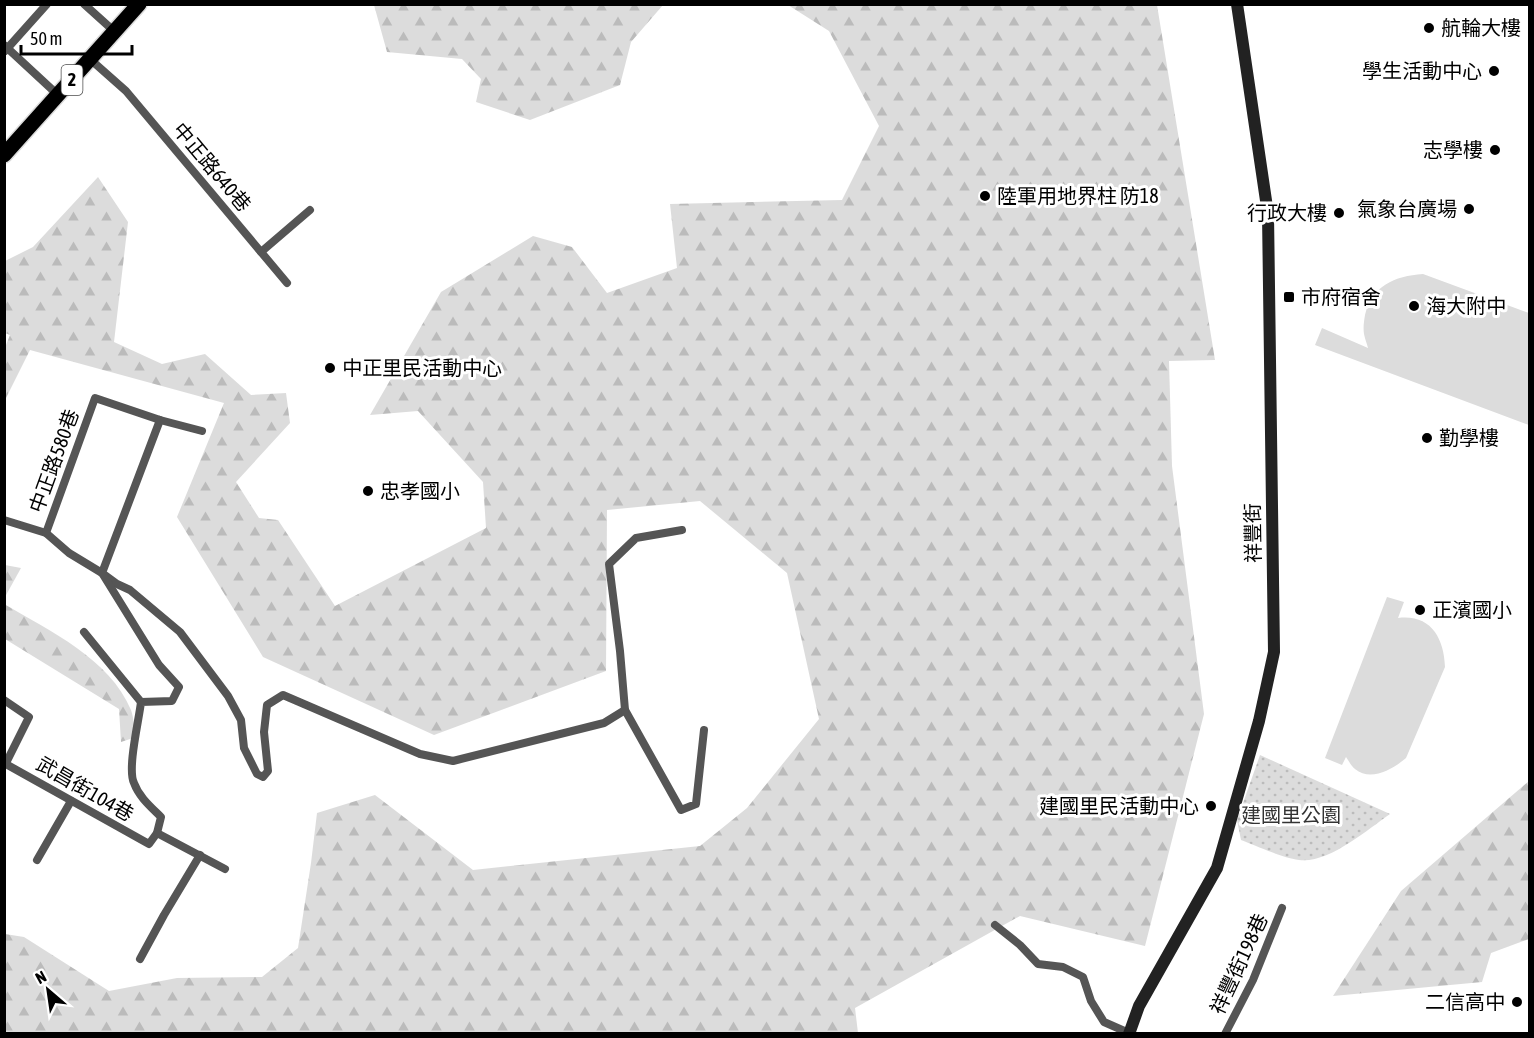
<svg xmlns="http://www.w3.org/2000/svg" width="1534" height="1038" font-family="'Asap Condensed','Noto Sans TC',sans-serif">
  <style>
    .forest { fill: url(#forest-firs) }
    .park { fill: url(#park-dots) }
    .garden { fill: #dcdcdc }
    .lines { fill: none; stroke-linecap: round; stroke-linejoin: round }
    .primary-casing { stroke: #dbdbdb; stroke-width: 18 }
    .lane { stroke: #555; stroke-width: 8 }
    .secondary { stroke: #222; stroke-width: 12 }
    .primary { stroke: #000; stroke-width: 15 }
    .poi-dot { fill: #000; stroke: #fff; stroke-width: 2 }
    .labels { text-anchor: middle; stroke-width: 6; stroke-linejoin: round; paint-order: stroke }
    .shield { fill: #fff; stroke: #4c4c4c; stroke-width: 1.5 }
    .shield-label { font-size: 18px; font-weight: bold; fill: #000 }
    .poi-label { font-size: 20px; fill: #000; stroke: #fff; text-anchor: start }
    .street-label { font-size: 20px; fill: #000; stroke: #fff }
    .park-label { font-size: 20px; fill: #333; stroke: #fff }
  </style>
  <defs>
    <pattern id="forest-firs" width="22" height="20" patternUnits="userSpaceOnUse" patternTransform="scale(1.5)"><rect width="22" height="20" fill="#dcdcdc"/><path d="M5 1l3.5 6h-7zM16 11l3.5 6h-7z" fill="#bbb"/></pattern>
    <pattern id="park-dots" width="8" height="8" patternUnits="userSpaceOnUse" patternTransform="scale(1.5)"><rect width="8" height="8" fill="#dcdcdc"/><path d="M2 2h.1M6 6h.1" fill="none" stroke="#bbb" stroke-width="1.8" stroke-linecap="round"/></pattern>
  </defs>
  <rect width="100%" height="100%" fill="#fff"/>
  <g class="forest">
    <polygon points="374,5 374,4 663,5 631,42 620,85 530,120 476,102 481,79 462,59 387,52"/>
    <polygon points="788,5 1157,5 1215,360 1169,361 1172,466 1204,714 1145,946 1020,916 855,1008 858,1033 5,1033 5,934 24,937 109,991 177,978 262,977 298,948 311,863 317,813 375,795 473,870 700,846 747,808 819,719 787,573 700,501 607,510 606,671 434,735 263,657 177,517 224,403 30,350 5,400 4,350 10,335 5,333 5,261 33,247 98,177 128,222 114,342 162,364 205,354 251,395 286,393 290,423 236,482 259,518 278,520 335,606 486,528 483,482 418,411 370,415 441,292 533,236 572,247 607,293 677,268 670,204 842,200 879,126 829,31"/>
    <polygon points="5,565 21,568 5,597 4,565"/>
    <path d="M4 604C50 631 110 659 131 710 134 718 134 729 136 737L121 742 119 709 5 639Z"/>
    <polygon points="1529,781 1529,939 1491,953 1482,982 1333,996 1401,891"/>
  </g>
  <path class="park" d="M1260 755 1390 814C1367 830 1328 864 1299 860 1283 858 1257 846 1241 840L1237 820Z"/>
  <g class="garden">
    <path d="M1423 274 1529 313V425L1315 345 1322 328 1368 348C1367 344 1365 339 1364 334 1363 328 1364 321 1365 315 1372 286 1394 276 1423 274Z"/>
    <path d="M1387 597 1404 602 1398 618C1430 614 1444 637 1445 667L1406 758C1393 769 1371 782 1355 769 1351 766 1349 761 1346 757L1342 765 1325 758Z"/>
  </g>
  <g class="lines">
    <g class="primary-casing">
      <polyline id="primary" points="4,155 139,4"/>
    </g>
    <g class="lane">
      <polyline points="84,4 115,32"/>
      <polyline points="4,45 58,95"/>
      <polyline points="5,51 47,4"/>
      <polyline points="91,60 126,91 261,252 310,210"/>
      <polyline points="261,252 287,283"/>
      <polyline points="160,420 102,573 117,584 130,590 180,632 228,696 241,720 244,748 257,774 263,777 268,771 264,732 267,705 283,695 420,754 453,761 604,723 625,710 681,810 696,804 704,730"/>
      <path d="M4 520 46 533 69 553 102 573 159 665 179 687 172 701 141 702C139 720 127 769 134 783 139 797 151 807 161 817L157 833 149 844 4 763"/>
      <polyline points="46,533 95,398 160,420 202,431"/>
      <polyline points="84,632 141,702"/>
      <polyline points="4,700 29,717 6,763"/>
      <polyline points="625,710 620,651 609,564 636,538 682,530"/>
      <polyline points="157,833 225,869"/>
      <polyline points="37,860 71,801"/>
      <polyline points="995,925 1020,945 1038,964 1063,967 1083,977 1091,1001 1104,1022 1129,1033"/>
      <polyline points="140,959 164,915 200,855"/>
      <polyline points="1225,1034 1253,980 1282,908"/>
    </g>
    <polyline class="secondary" points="1129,1034 1139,1006 1217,868 1259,721 1274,652 1268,214 1237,4"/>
    <use href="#primary" class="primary"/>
  </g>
  <g class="poi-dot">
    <circle cx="1429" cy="28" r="6"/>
    <circle cx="1494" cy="71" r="6"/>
    <circle cx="1495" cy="150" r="6"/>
    <circle cx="985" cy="196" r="6"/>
    <circle cx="1469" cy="209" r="6"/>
    <circle cx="1339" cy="213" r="6"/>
    <rect x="1283" y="291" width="12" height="12" rx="3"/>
    <circle cx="1414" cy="306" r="6"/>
    <circle cx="330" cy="368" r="6"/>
    <circle cx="1427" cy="438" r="6"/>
    <circle cx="368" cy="491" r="6"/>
    <circle cx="1420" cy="610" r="6"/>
    <circle cx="1211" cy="806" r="6"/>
    <circle cx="1517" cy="1002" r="6"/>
  </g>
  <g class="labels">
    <rect class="shield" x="61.5" y="65" width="21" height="30" rx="4.5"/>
    <g class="shield-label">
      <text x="72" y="86">2</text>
    </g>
    <g class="poi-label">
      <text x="1441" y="35">航輪大樓</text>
      <text x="1482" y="78" text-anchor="end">學生活動中心</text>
      <text x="1483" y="157" text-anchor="end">志學樓</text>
      <text x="997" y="203">陸軍用地界柱 防18</text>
      <text x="1457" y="216" text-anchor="end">氣象台廣場</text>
      <text x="1327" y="220" text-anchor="end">行政大樓</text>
      <text x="1301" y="304">市府宿舍</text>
      <text x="1426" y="313">海大附中</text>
      <text x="342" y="375">中正里民活動中心</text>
      <text x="1439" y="445">勤學樓</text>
      <text x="380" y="498">忠孝國小</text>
      <text x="1432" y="617">正濱國小</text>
      <text x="1199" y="813" text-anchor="end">建國里民活動中心</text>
      <text x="1505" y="1009" text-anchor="end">二信高中</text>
    </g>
    <g class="street-label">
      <text transform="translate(212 167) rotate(50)" y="7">中正路640巷</text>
      <text transform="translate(54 461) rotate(-70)" y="7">中正路580巷</text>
      <text transform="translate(1253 533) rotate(-91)" y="7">祥豐街</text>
      <text transform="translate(85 789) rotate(30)" y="7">武昌街104巷</text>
      <text transform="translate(1239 964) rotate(-65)" y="7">祥豐街198巷</text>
    </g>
    <g class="park-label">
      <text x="1291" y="822">建國里公園</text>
    </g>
  </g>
  <rect width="1534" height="1038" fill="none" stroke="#000000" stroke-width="12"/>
  <g transform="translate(48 990) rotate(331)" stroke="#ffffff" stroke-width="4.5" paint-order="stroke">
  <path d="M0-4.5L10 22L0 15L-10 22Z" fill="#000000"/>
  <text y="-9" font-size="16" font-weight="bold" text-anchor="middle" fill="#000000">N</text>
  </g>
  <path d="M21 45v9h111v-9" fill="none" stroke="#000000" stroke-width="3"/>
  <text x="30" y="45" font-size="18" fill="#000000" stroke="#ffffff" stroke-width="4.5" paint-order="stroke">50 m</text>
</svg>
